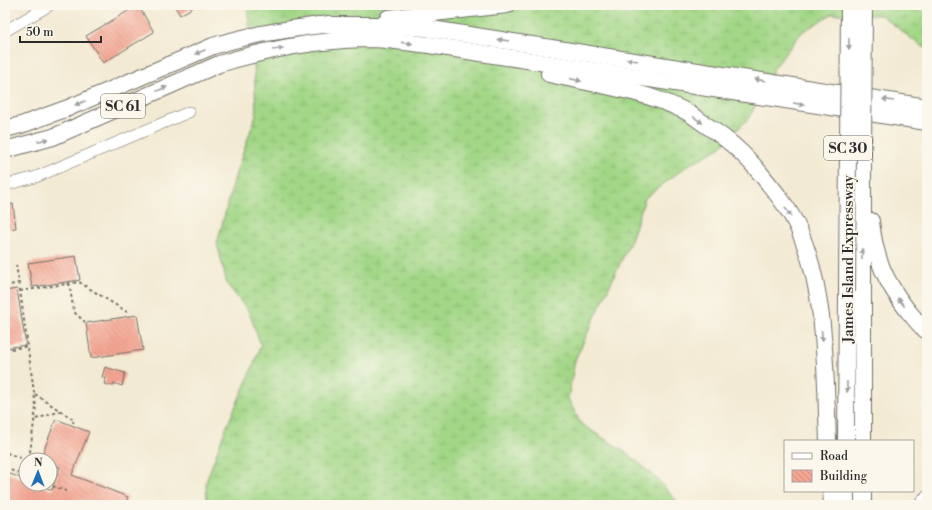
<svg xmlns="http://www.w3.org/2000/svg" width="932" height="510" font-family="'Libre Bodoni',serif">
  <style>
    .wetland { fill: url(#wetland-marsh); stroke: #678159 }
    .building { fill: url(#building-back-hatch) }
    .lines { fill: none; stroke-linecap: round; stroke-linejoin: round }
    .minor-casing { stroke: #716e66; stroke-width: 12 }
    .highway-casing { stroke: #716e66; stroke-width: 18 }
    .path { stroke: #716e66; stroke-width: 2; stroke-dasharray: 3 3; stroke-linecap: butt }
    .minor { stroke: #fff; stroke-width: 11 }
    .highway { stroke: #fff; stroke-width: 16 }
    .highway-bridge-casing { stroke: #716e66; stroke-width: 18; stroke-linecap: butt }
    .highway-bridge { stroke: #fff; stroke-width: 16 }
    .oneway { fill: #a0a0a0 }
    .labels { text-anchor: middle; stroke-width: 4; stroke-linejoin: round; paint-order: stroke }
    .shield { fill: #fbf7ec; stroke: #696865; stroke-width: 1 }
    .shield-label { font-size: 14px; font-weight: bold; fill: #2b2b2b }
    .street-label { font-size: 15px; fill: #2b2b2b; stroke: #fbf7ec }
  </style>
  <defs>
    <pattern id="wetland-marsh" width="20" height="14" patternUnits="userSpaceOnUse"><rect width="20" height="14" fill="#a3d787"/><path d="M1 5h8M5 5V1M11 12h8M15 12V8" fill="none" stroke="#8cb975"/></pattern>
    <pattern id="building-back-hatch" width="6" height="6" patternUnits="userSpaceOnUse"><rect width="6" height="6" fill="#f4a592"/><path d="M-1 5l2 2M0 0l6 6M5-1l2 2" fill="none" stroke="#d18e7e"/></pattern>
  </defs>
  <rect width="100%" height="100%" fill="#fbf7ec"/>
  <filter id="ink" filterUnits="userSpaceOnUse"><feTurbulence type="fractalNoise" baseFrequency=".025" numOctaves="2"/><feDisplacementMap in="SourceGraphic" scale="8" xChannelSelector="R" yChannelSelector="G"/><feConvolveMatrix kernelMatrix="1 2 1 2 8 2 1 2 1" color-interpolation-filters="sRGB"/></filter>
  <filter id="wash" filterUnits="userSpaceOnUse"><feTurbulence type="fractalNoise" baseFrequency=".012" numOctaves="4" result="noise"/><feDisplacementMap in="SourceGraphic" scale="16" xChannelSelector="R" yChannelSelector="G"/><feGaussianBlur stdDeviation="0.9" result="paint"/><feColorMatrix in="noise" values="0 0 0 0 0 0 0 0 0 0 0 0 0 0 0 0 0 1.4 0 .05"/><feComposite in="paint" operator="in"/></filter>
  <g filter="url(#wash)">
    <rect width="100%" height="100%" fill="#f3ead3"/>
    <polygon class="wetland" points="251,5 927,5 927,48 921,46 881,15 832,14 802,32 774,68 749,118 718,149 688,165 645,198 631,240 575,360 568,399 581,424 630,455 659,481 680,505 207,505 206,482 224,433 249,376 261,345 249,312 227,284 217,243 236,173 256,115 254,61 247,8"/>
    <g id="blocks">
      <g class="building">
        <polygon points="138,5 154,32 103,63 86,36"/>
        <polygon points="174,5 197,5 180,15"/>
        <polygon points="13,204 16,228 5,229 5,205"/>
        <polygon points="76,256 80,280 32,287 28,263"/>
        <polygon points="17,289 26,345 5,348 5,291"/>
        <polygon points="137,315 143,350 91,358 86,323"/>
        <polygon points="105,367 125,373 122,386 114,383 113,386 104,384 106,378 102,377"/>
        <polygon points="56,419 89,432 72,475 128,497 125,505 5,505 5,472 26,480 26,484 37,484 52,490 60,467 50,464 50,460 40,460"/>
      </g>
    </g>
  </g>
  <g filter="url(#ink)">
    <use href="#blocks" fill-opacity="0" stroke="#716e66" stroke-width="1"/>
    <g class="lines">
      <g class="minor-casing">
        <g id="minor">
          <polyline points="5,31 50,5"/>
          <polyline points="5,185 36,177 189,112"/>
        </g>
      </g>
      <g class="highway-casing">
        <g id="highway">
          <polyline points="388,18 507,5"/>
          <polyline points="318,25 385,25 425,28 927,107"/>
          <path d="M549 74C593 84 642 90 683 110 690 113 697 119 703 123 726 138 742 151 760 173 774 190 790 209 799 230 827 293 825 373 828 441"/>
          <path d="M5 129 21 125 68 108 213 46C251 34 289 29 329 24"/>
          <path d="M5 150 53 137 219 64C269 49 322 39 374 39 392 40 411 43 429 45L927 122"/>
          <polyline points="863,155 863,441"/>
          <path d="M871 221C875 259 885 281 908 311 914 317 919 326 927 331"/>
          <polyline points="846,441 847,292"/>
          <polyline points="831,491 832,505"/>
          <polyline points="863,491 863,505"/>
          <polyline points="846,505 846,491"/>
          <polyline points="923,505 927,499"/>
        </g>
      </g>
      <g class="path">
        <polyline points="19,283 36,407 29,460"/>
        <polyline points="69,283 74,312 85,322"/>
        <polyline points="5,286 19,283 16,265"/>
        <polyline points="20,291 79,282 127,312"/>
        <polyline points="5,350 29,346"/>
        <polyline points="35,394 74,420 73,423"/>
        <polyline points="36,419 61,411"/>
        <polyline points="5,459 7,453 26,460"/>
        <polyline points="5,468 26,476"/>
        <polyline points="23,475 26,468"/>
        <polyline points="47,484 66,491"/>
      </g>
      <use href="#minor" class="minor"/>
      <use href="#highway" class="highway"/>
      <g class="highway-bridge-casing">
        <g id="highway-bridge">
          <polyline points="863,155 864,5"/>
          <polyline points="847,292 849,5"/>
        </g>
      </g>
      <use href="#highway-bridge" class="highway-bridge"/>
    </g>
    <defs><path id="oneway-solid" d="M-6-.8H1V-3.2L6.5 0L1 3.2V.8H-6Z"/></defs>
    <g class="oneway">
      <use href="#oneway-solid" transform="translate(503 40) rotate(-171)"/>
      <use href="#oneway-solid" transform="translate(407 43) rotate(6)"/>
      <use href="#oneway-solid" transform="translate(849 44) rotate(90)"/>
      <use href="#oneway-solid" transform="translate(278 49) rotate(-9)"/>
      <use href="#oneway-solid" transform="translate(200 52) rotate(157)"/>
      <use href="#oneway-solid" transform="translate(632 60) rotate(-171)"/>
      <use href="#oneway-solid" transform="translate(576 80) rotate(13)"/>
      <use href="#oneway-solid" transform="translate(760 80) rotate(-171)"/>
      <use href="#oneway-solid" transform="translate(162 89) rotate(-24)"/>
      <use href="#oneway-solid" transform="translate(888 100) rotate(-171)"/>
      <use href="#oneway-solid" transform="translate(80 103) rotate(157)"/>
      <use href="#oneway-solid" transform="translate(799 104) rotate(9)"/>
      <use href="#oneway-solid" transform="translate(698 120) rotate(34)"/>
      <use href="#oneway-solid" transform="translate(43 140) rotate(-15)"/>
      <use href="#oneway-solid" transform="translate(788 212) rotate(57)"/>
      <use href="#oneway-solid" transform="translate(862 254) rotate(-90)"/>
      <use href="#oneway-solid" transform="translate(901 302) rotate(-128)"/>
      <use href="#oneway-solid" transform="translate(822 336) rotate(86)"/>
      <use href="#oneway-solid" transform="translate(847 387) rotate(90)"/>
    </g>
  </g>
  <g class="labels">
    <g class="shield">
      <rect x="101" y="94" width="44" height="24" rx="3"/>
      <rect x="824" y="136" width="48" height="24" rx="3"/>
    </g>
    <g class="shield-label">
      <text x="123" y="111">SC 61</text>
      <text x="848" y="153">SC 30</text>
    </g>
    <g class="street-label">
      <text transform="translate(848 259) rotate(-90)" y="5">James Island Expressway</text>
    </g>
  </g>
  <rect width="932" height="510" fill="none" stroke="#fbf7ec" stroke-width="20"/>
  <rect x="784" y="440" width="130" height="52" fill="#fbf7ec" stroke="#a8a59f"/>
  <rect x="792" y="453" width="20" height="6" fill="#ffffff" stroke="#a8a59f"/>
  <text x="820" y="460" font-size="12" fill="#2b2b2b">Road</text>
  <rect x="792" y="470" width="20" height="12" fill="url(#building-back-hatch)" stroke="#a8a59f"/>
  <text x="820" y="480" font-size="12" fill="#2b2b2b">Building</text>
  <g transform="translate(38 472) rotate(1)"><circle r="19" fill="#fbf7ec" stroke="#a8a59f"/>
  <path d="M0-3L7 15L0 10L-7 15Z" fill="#1f6fb2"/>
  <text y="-6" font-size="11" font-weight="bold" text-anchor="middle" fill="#2b2b2b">N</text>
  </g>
  <path d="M20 36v6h81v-6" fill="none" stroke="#2b2b2b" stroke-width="2"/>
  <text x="26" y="36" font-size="12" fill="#2b2b2b" stroke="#fbf7ec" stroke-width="3" paint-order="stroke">50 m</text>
</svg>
